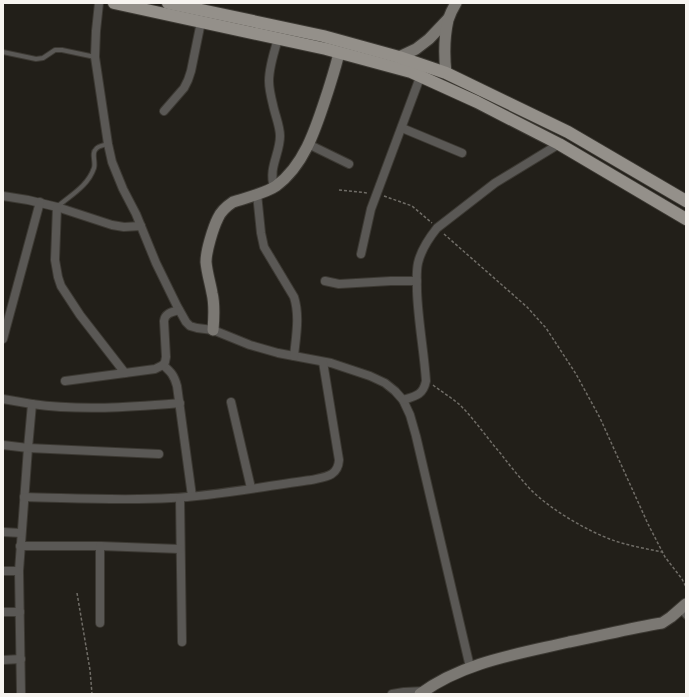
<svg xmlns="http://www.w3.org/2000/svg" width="689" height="697" font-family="'Space Grotesk',sans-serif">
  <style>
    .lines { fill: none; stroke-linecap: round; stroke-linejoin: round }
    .lane-casing { stroke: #3c3933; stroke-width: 6 }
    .street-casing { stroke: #3c3933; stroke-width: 10 }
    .secondary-casing { stroke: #3c3933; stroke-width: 13 }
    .primary-casing { stroke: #3c3933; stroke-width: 14 }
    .path { stroke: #706d67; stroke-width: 1.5; stroke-dasharray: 3 2; stroke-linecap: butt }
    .lane { stroke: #5a5855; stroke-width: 4 }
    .street { stroke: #5a5855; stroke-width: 8 }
    .secondary { stroke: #7b7873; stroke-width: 11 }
    .primary { stroke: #94908a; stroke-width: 12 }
  </style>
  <rect width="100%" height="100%" fill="#221f19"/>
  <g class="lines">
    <g class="lane-casing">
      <g id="lane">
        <polyline points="3,52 36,59 43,58 55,50 62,50 95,57"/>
        <path d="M57 207C71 195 88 186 94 168 96 162 91 153 96 149 98 146 104 145 108 144"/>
        <polyline points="680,610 686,617"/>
      </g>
    </g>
    <g class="street-casing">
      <g id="street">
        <polyline points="99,3 96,31 95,57 108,144 112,162 123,189 136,214 156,263 177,306 186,322 190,326 197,328 213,330 250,345 278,353 331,363 370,376 385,383 395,391 403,400 410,415 416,436 470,667"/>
        <polyline points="164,111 184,88 188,80 191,71 201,22"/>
        <polyline points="402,128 462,153"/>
        <polyline points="308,144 349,164"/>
        <path d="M274 187C268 168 280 154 280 136 280 126 275 115 273 105 271 97 269 89 269 81 269 67 274 52 278 39"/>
        <path d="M257 194 261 233 264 247 294 297C300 316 296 336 294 356"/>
        <polyline points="3,196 28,200 57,207 112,225 124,227 141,226"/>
        <polyline points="57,207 55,260 58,277 61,286 80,315 125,373"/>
        <polyline points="361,254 371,209 422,72"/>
        <polyline points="325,281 339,284 391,281 417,281"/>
        <polyline points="3,339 40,202"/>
        <path d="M163 365C171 372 174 375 177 386L192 496"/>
        <path d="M65 381 155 369 163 365 165 362 166 357 164 321C165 313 172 312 179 310"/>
        <polyline points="3,399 32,404 28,448 19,571 21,694"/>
        <path d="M403 400C416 396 423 395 426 381 424 351 418 321 417 291 417 282 416 272 418 263 421 250 429 238 437 228L495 183 559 144"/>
        <polyline points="231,402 251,488"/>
        <path d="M32 404C82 411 130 407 180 403"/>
        <polyline points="3,445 28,448 159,454"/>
        <path d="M24 497C73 498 122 501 171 498 218 496 264 486 311 480 324 477 338 477 339 460L323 362"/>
        <polyline points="180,498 182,642"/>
        <polyline points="3,532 21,533"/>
        <polyline points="20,546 100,546 180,549"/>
        <polyline points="3,571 19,571"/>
        <polyline points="3,612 20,612"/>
        <polyline points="100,623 100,546"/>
        <polyline points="3,660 21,659"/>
        <polyline points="392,694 404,692 425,691"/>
      </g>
    </g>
    <g class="secondary-casing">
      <g id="secondary">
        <polyline points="399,57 416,49 429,39 448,19"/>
        <path d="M446 73C444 55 444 38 448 20 450 14 453 8 456 3"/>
        <path d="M213 330C214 318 215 305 212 293 210 282 207 273 206 262 206 251 213 228 218 218 221 211 227 206 233 202 245 198 266 193 276 186 306 164 317 124 328 91 332 78 336 66 339 53"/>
        <path d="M420 694C463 662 518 654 569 642 600 636 631 628 662 623L671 617 686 604"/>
      </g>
    </g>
    <g class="primary-casing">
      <g id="primary">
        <polyline points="114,3 326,49 411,72 477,102 559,144 686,219"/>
        <polyline points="168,3 323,36 399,57 446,73 568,132 686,201"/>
      </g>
    </g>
    <g class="path">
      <polyline points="339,190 368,193"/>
      <polyline points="384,196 412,206 432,223"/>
      <polyline points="444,234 527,307 546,328 576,374 600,418 648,524 665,557 682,579 686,587"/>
      <path d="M433 385C442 392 452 398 460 405 475 420 487 438 501 454 510 466 520 478 530 489 551 510 587 531 615 541 631 546 647 549 662 552"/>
      <polyline points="77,593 90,670 92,694"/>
    </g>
    <use href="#lane" class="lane"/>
    <use href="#street" class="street"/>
    <use href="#secondary" class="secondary"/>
    <use href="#primary" class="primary"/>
  </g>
  <rect width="689" height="697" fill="none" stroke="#f7f4f0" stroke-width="8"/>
</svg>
